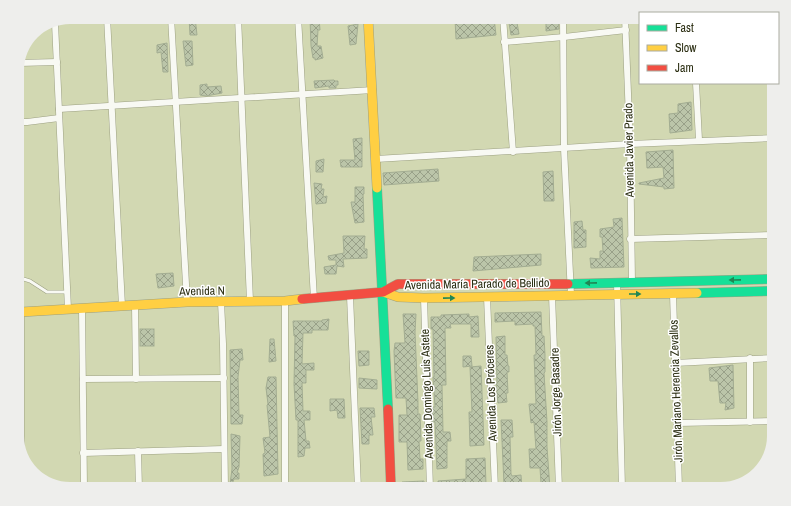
<svg xmlns="http://www.w3.org/2000/svg" width="791" height="506" font-family="'Archivo Narrow',sans-serif">
  <style>
    .building { fill: url(#building-cross-hatch); stroke: #a3ad92 }
    .lines { fill: none; stroke-linecap: round; stroke-linejoin: round }
    .lane-casing { stroke: #9ca082; stroke-width: 4 }
    .street-casing { stroke: #9ca082; stroke-width: 7 }
    .fast-casing { stroke: #9ca082; stroke-width: 10 }
    .slow-casing { stroke: #9ca082; stroke-width: 10 }
    .jam-casing { stroke: #9ca082; stroke-width: 10 }
    .lane { stroke: #f8f9f3; stroke-width: 3 }
    .street { stroke: #f8f9f3; stroke-width: 6 }
    .fast { stroke: #16e098; stroke-width: 9 }
    .slow { stroke: #ffcf43; stroke-width: 9 }
    .jam { stroke: #f24e42; stroke-width: 9 }
    .oneway { fill: #208654 }
    .labels { text-anchor: middle; stroke-width: 3; stroke-linejoin: round; paint-order: stroke }
    .street-label { font-size: 12px; fill: #2a2d11; stroke: #fff }
  </style>
  <defs>
    <pattern id="building-cross-hatch" width="8" height="8" patternUnits="userSpaceOnUse"><rect width="8" height="8" fill="#bbc5a9"/><path d="M0 0l8 8M0 8l8-8" fill="none" stroke="#98a088"/></pattern>
  </defs>
  <rect width="100%" height="100%" fill="#d2d8b2"/>
  <g class="building">
    <polygon points="189,17 195,17 197,35 190,35"/>
    <polygon points="508,17 516,17 519,34 511,35"/>
    <polygon points="546,17 558,17 559,29 546,31"/>
    <polygon points="310,18 319,18 320,30 318,30 317,46 321,46 323,58 315,60 315,58 313,58 311,46"/>
    <polygon points="472,18 473,21 494,18 496,35 456,39 455,19"/>
    <polygon points="358,24 356,44 350,45 348,26"/>
    <polygon points="183,41 192,41 193,65 186,66"/>
    <polygon points="167,43 168,72 163,72 161,52 157,53 157,45"/>
    <polygon points="334,80 335,81 338,81 338,85 336,85 336,88 329,88 329,86 315,88 314,81"/>
    <polygon points="207,84 207,87 221,86 222,93 206,96 200,95 200,85"/>
    <polygon points="691,102 692,130 670,133 669,114 678,113 678,104"/>
    <polygon points="362,138 362,167 341,167 340,160 355,160 353,139"/>
    <polygon points="673,150 674,188 664,189 664,187 639,184 639,183 664,178 663,167 647,168 646,152"/>
    <polygon points="324,159 323,172 316,172 316,161"/>
    <polygon points="438,169 439,181 384,185 383,173"/>
    <polygon points="553,171 554,201 544,201 543,172"/>
    <polygon points="314,183 322,184 321,189 324,189 323,197 327,196 326,203 316,204"/>
    <polygon points="355,187 364,187 364,194 363,194 364,222 355,223 351,202 355,202"/>
    <polygon points="622,218 624,267 591,268 590,258 600,259 600,251 603,251 602,237 600,237 600,229 614,227 613,219"/>
    <polygon points="582,221 583,230 586,230 586,247 574,248 574,222"/>
    <polygon points="343,236 365,236 364,249 367,249 367,258 343,259 344,267 337,266 336,274 325,274 324,267 336,265 336,260 329,260 328,256 344,253"/>
    <polygon points="541,254 541,265 473,271 474,257"/>
    <polygon points="173,273 174,286 158,288 156,274"/>
    <polygon points="541,312 542,336 544,336 545,355 545,372 544,373 547,422 547,447 550,489 523,489 523,484 541,483 540,468 530,468 529,449 536,449 534,422 531,423 529,404 536,404 534,355 536,355 535,326 533,326 533,324 515,325 515,321 495,322 495,313"/>
    <polygon points="403,314 416,314 415,332 418,403 418,414 420,414 421,441 419,441 420,459 423,459 423,469 408,470 407,442 399,442 399,415 407,415 406,398 396,398 394,351 395,343 405,343"/>
    <polygon points="469,314 469,317 478,316 479,337 471,337 471,324 450,324 451,328 445,328 446,385 442,385 443,432 450,432 451,441 447,441 447,468 437,469 435,422 432,422 432,407 435,407 433,377 434,377 433,329 431,329 431,317 441,317 441,315"/>
    <polygon points="329,319 328,330 312,330 312,333 303,333 302,364 314,363 314,370 306,370 306,383 302,383 303,411 310,411 310,420 304,420 306,441 309,441 310,448 305,448 304,456 298,457 298,420 296,420 294,384 295,336 294,336 293,321 322,321 322,320"/>
    <rect x="140" y="329" width="14" height="17"/>
    <polygon points="505,336 505,355 507,355 508,366 509,366 509,372 507,372 508,393 506,393 507,402 498,403 496,384 497,384 496,337"/>
    <polygon points="270,339 274,339 276,361 269,362"/>
    <polygon points="242,349 243,360 240,360 238,377 239,415 243,415 242,424 231,424 230,350"/>
    <polygon points="358,351 369,351 369,365 359,366"/>
    <polygon points="463,356 471,356 472,366 463,367"/>
    <polygon points="733,365 734,408 725,410 726,403 720,403 718,381 710,381 709,368"/>
    <polygon points="481,366 484,445 470,446 469,412 472,412 470,367"/>
    <polygon points="268,377 276,377 278,474 264,476 263,454 265,453 263,438 270,437 267,405 268,404 266,388"/>
    <polygon points="359,378 377,380 377,389 359,388"/>
    <polygon points="330,399 344,399 345,418 338,418 337,410 330,411"/>
    <polygon points="360,408 374,408 375,417 371,417 373,435 369,435 369,444 362,444"/>
    <polygon points="501,420 512,420 513,437 510,437 511,474 512,476 521,475 522,489 512,489 512,483 504,484"/>
    <polygon points="231,434 240,436 239,467 237,473 239,473 239,479 234,479 232,484 230,484 232,469"/>
    <polygon points="485,458 486,484 476,484 476,489 438,489 438,481 466,479 466,459"/>
    <polygon points="424,481 424,489 402,489 402,482"/>
  </g>
  <g class="lines">
    <g class="lane-casing">
      <polyline id="lane" points="17,277 30,281 47,292 67,292"/>
    </g>
    <g class="street-casing">
      <g id="street">
        <polyline points="107,17 122,306"/>
        <polyline points="171,17 187,302"/>
        <polyline points="238,17 250,301"/>
        <polyline points="298,17 314,299"/>
        <polyline points="503,17 513,152"/>
        <polyline points="563,17 564,148 571,295"/>
        <polyline points="625,17 630,144 632,282"/>
        <polyline points="55,23 68,309"/>
        <polyline points="504,42 564,37 626,30"/>
        <polyline points="19,63 57,62"/>
        <polyline points="696,83 699,140"/>
        <polyline points="59,109 373,90"/>
        <polyline points="17,122 27,122 59,118"/>
        <polyline points="376,159 630,144 774,138"/>
        <polyline points="630,239 774,235"/>
        <polyline points="617,283 622,489"/>
        <polyline points="673,294 679,489"/>
        <polyline points="552,295 559,489"/>
        <polyline points="350,296 358,489"/>
        <polyline points="487,297 495,489"/>
        <polyline points="424,298 430,489"/>
        <polyline points="221,302 223,344 225,489"/>
        <polyline points="135,305 136,379"/>
        <polyline points="82,308 84,489"/>
        <polyline points="17,312 21,312 21,451"/>
        <polyline points="750,358 750,422"/>
        <polyline points="675,363 774,358"/>
        <polyline points="83,379 224,378"/>
        <polyline points="678,423 774,421"/>
        <polyline points="138,451 139,489"/>
        <polyline points="83,453 224,449"/>
        <polyline points="285,489 285,301"/>
      </g>
    </g>
    <g class="fast-casing">
      <g id="fast">
        <polyline points="377,188 388,409"/>
        <polyline points="568,284 774,279"/>
        <polyline points="697,293 774,291"/>
      </g>
    </g>
    <g class="slow-casing">
      <g id="slow">
        <polyline points="368,17 377,188"/>
        <polyline points="383,292 398,297 424,298 697,293"/>
        <polyline points="21,312 187,302 285,301 302,299"/>
      </g>
    </g>
    <g class="jam-casing">
      <g id="jam">
        <polyline points="302,299 383,292 398,284 568,284"/>
        <polyline points="388,409 391,489"/>
      </g>
    </g>
    <use href="#lane" class="lane"/>
    <use href="#street" class="street"/>
    <use href="#fast" class="fast"/>
    <use href="#slow" class="slow"/>
    <use href="#jam" class="jam"/>
  </g>
  <defs><path id="oneway-solid" d="M-6-.8H1V-3.2L6.5 0L1 3.2V.8H-6Z"/></defs>
  <g class="oneway">
    <use href="#oneway-solid" transform="translate(735 280) rotate(179)"/>
    <use href="#oneway-solid" transform="translate(591 283) rotate(179)"/>
    <use href="#oneway-solid" transform="translate(635 294)"/>
    <use href="#oneway-solid" transform="translate(449 298) rotate(-1)"/>
  </g>
  <g class="labels">
    <g class="street-label">
      <text transform="translate(629 150) rotate(-91)" y="4">Avenida Javier Prado</text>
      <text transform="translate(477 284) rotate(-1)" y="4">Avenida María Parado de Bellido</text>
      <text transform="translate(202 291) rotate(-1)" y="4">Avenida N</text>
      <text transform="translate(676 391) rotate(-92)" y="4">Jirón Mariano Herencia Zevallos</text>
      <text transform="translate(556 392) rotate(-92)" y="4">Jirón Jorge Basadre</text>
      <text transform="translate(491 393) rotate(-92)" y="4">Avenida Los Próceres</text>
      <text transform="translate(427 394) rotate(-92)" y="4">Avenida Domingo Luis Astete</text>
    </g>
  </g>
  <path d="M0 0H791V506H0ZM70 24H721A46 46 0 0 1 767 70V436A46 46 0 0 1 721 482H70A46 46 0 0 1 24 436V70A46 46 0 0 1 70 24Z" fill="#eeeeec" fill-rule="evenodd"/>
  <rect x="639" y="12" width="140" height="72" fill="#ffffff" stroke="#aaaba0"/>
  <rect x="647" y="25" width="20" height="6" fill="#16e098" stroke="#aaaba0"/>
  <text x="675" y="32" font-size="12" fill="#2a2d11">Fast</text>
  <rect x="647" y="45" width="20" height="6" fill="#ffcf43" stroke="#aaaba0"/>
  <text x="675" y="52" font-size="12" fill="#2a2d11">Slow</text>
  <rect x="647" y="65" width="20" height="6" fill="#f24e42" stroke="#aaaba0"/>
  <text x="675" y="72" font-size="12" fill="#2a2d11">Jam</text>
</svg>
